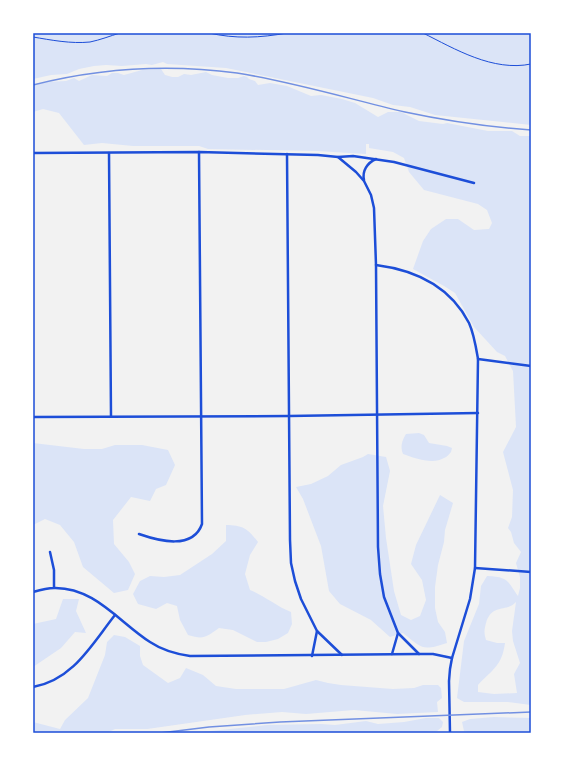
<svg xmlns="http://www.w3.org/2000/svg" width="564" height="766" font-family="'Public Sans',sans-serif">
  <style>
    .green { fill: #dbe4f7; fill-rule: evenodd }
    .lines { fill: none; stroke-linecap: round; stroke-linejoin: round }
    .path { stroke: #1d4ed8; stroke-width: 1 }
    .minor { stroke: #1d4ed8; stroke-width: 2.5 }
    .rail { stroke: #7290e2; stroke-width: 1.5 }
    .neatline { fill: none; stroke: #1d4ed8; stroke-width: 1.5 }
  </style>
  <rect width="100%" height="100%" fill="#f2f2f2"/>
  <g class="green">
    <polygon points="33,33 531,33 531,125 435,115 410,107 393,105 373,98 226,68 167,64 163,62 152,65 146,64 122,66 106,65 94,66 79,69 67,74 51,75 33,79"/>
    <path d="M161 69 165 75 172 77H178L184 74 191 75 206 72 212 75 228 78H238L244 76 247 77 249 79 255 81 258 85 270 83 287 86 311 96 321 95 342 99 355 103 378 117 388 112H401L419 121 443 124 447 123 488 131H512L520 136H531V705L508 702H464L457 698 464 641 479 604 481 586 487 576C508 577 507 580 518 596L520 588V577L516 563 521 552 514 543 511 532 508 528 512 517 513 490 503 452 516 427 513 371 505 356 497 352 474 327 455 293 444 286 413 269 423 241 431 229 446 219H458L474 230 489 229 492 223 487 210 478 204 424 190 409 172 404 158 393 152 369 148V144H366V154L317 151 208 149 199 146H133L102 143 84 145 59 113 43 109 33 112V86L47 82 66 81 74 78 79 81 92 75 107 76 112 73H118L124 75 142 70ZM516 602 512 631 513 641 520 663 514 674 517 693 494 694 478 692V685C492 670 502 666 505 643H497L486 640C484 633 484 630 486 623 492 603 506 613 516 602Z"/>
    <path d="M419 433 424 435 429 443 447 446 452 448 451 452C449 454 447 457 444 458 433 465 414 458 403 454 400 446 402 441 406 434Z"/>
    <polygon points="33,443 84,449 102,449 115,445 142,445 168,450 175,465 166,485 156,489 150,501 131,497 113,520 114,544 129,562 135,574 128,590 114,593 83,567 74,542 60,525 45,519 33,525"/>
    <path d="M368 454 386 457 390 471 383 506 386 538 394 591 401 615 411 620 420 616 426 600 422 580 411 564 416 545 440 495 453 503 445 530 444 542 438 565 435 587V608L438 622 445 632 447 643C422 651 423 649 403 633L390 637 371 620 340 604 329 591 321 546 303 499 296 487 311 484 328 476 341 465 363 457Z"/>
    <path d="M226 525C243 525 248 529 258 542L250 555 245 574 250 590C265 596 276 606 291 612L292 624 288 633 278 639 266 642H257L233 630 219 628C206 637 204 640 188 635L180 620 177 606 167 603 156 609 138 604 133 594 140 581 150 576 164 577 180 575 212 554 226 541Z"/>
    <polygon points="63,599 79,599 76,611 86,633 75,632 61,648 33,667 33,624 56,619"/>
    <polygon points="114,635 125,637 140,646 140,656 143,665 168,683 180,678 186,668 203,675 216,686 236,689 284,689 316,680 328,683 341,685 393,689 414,688 423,685 438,685 441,688 442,698 437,702 438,712 397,714 354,710 306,714 282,712 245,715 147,729 115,729 107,733 33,733 33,722 60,729 65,720 88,698 105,655 107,642"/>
    <polygon points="494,717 531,718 531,733 473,733 464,731 462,722 470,719"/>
    <polygon points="426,718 439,718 443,722 442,727 437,731 417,733 192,733 267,725 321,724 335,725 366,721 378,724 404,722"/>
  </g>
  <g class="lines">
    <g class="path">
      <path d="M209 33C235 39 260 38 287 33"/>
      <path d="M423 33C455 49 493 72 531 64"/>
      <path d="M33 37C51 40 71 44 90 42 100 40 110 36 120 33"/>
    </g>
    <g class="minor">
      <polyline points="33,153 199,152 318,155 338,157 353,156 394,162 474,183"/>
      <polyline points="109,153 111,416"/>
      <polyline points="287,154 290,540 291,563 295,581 301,599 317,631 312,656"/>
      <polyline points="338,157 356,172 364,181 371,195 374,208 376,265 378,547 380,574 384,597 398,633 392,654"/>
      <path d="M364 180C362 171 367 163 376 159"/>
      <path d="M376 265C415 270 450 286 469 323 474 334 476 347 478 359L475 568 470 599 452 658 450 669 449 681 450 733"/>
      <polyline points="478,359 531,366"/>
      <polyline points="33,417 289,416 478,413"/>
      <path d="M139 534C159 541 193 550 202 524L199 152"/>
      <polyline points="50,552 54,570 54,587"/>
      <polyline points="475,568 531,572"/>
      <path d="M33 592C40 590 47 588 54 588 94 587 119 622 150 642 162 650 176 654 190 656L419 654H433L452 658"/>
      <polyline points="317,631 342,655"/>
      <polyline points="398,633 419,654"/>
      <path d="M33 687C73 680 92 644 115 615"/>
    </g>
    <g class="rail">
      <path d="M33 85C100 68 169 64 237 73 294 82 349 99 405 112 447 121 489 127 531 130"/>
      <polyline points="160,733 209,727 280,722 531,712"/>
    </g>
  </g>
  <rect width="564" height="766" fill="none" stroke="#ffffff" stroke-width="68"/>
  <rect x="34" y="34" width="496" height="698" class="neatline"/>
</svg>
